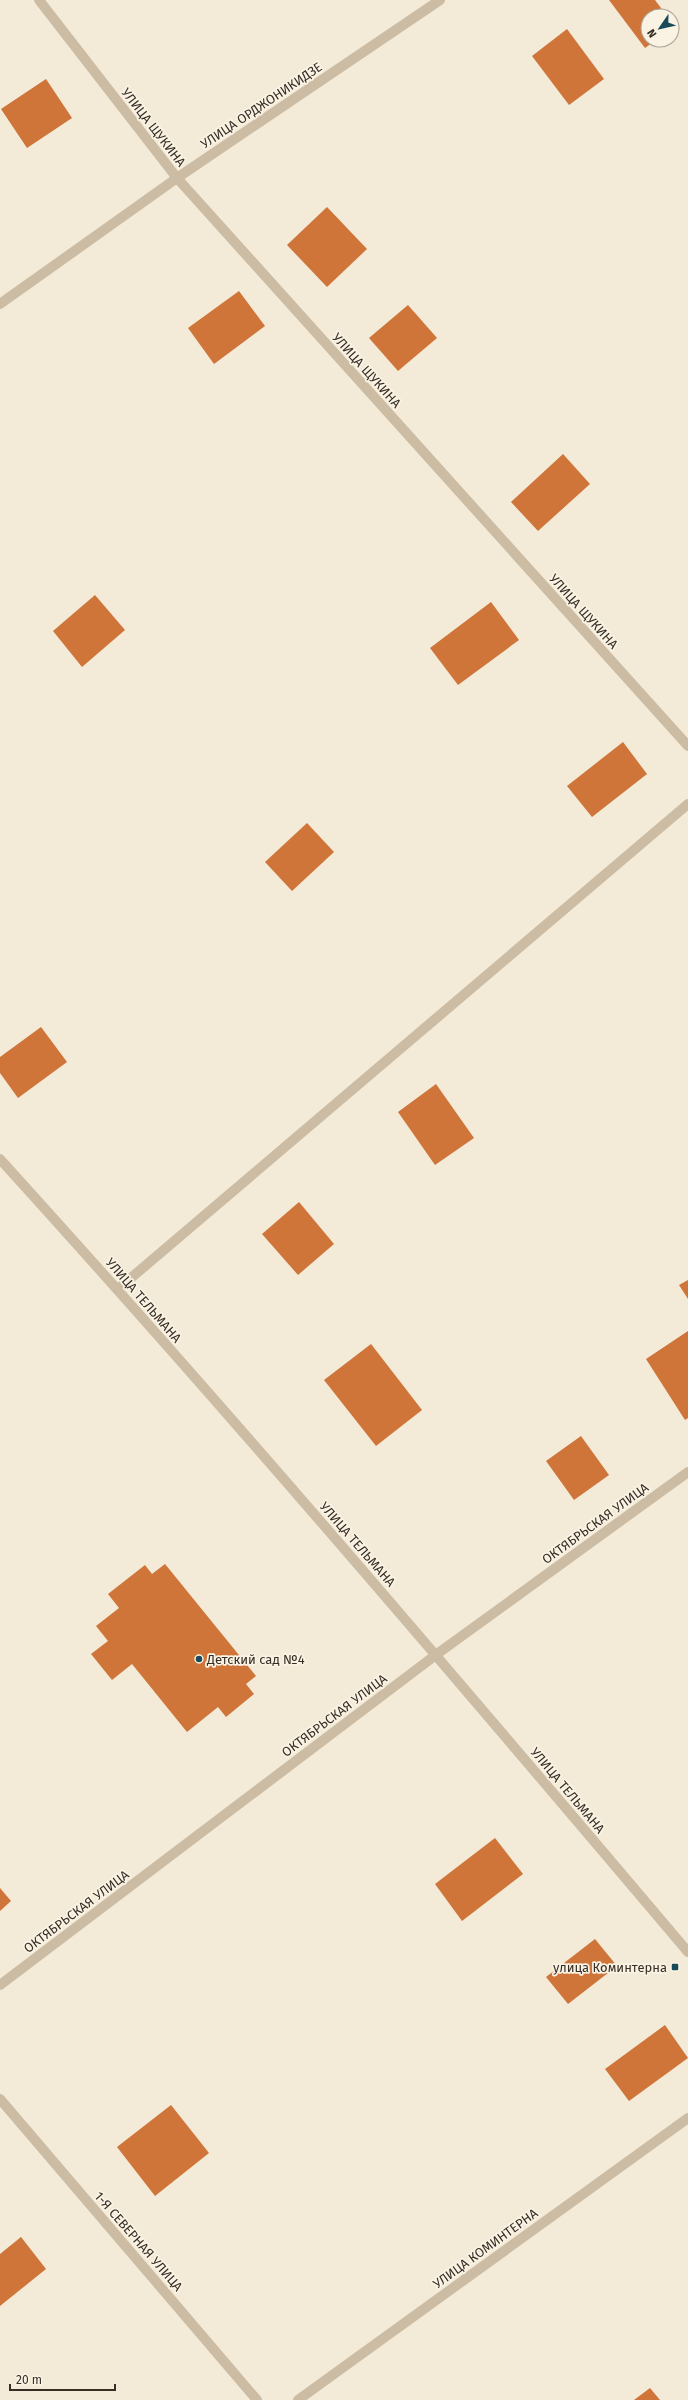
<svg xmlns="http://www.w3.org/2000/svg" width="688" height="2400" font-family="'Fira Sans',sans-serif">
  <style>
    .building { fill: #cf7539 }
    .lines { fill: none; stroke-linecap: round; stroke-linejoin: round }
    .minor { stroke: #cbbca3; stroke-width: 10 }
    .poi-dot { fill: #184b5a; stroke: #faf3e4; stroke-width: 1.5 }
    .labels { text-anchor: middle; stroke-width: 3.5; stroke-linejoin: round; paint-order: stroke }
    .street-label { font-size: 13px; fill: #362d25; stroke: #faf3e4 }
    .poi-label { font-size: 13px; fill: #362d25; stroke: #faf3e4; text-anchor: start }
  </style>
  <rect width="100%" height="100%" fill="#f3ead7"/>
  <g class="building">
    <polygon points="609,0 655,0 667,16 648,16 648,40 656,40 645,48"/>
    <polygon points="567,29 604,79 569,105 532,56"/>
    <polygon points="46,79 72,118 27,148 1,109"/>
    <polygon points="327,207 367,249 327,287 287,245"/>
    <polygon points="239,291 265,326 214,364 188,328"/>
    <polygon points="408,305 437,338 398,371 369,338"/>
    <polygon points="563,454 590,484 538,531 511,502"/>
    <polygon points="95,595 125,630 82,667 53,631"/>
    <polygon points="491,602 519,640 458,685 430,648"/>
    <polygon points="623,742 647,774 592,817 567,786"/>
    <polygon points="307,823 334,852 292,891 265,862"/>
    <polygon points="41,1027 67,1062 18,1098 0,1073 0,1057"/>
    <polygon points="436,1084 474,1138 435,1165 398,1112"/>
    <polygon points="299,1202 334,1244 298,1275 262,1234"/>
    <polygon points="688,1280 688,1299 679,1285"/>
    <polygon points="688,1331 688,1418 685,1420 646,1359"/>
    <polygon points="371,1344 422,1410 376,1446 324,1380"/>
    <polygon points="581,1436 609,1475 574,1500 546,1461"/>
    <polygon points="165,1564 256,1676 246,1684 254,1694 226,1717 218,1707 187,1732 132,1664 112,1680 91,1654 108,1641 96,1626 119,1608 108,1594 145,1565 152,1574"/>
    <polygon points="495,1838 523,1874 462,1921 435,1884"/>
    <polygon points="0,1888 11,1901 0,1911"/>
    <polygon points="595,1939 617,1966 568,2004 546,1977"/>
    <polygon points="665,2025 688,2058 629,2101 605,2069"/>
    <polygon points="171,2105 209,2153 155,2196 117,2147"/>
    <polygon points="21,2237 46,2269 0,2306 0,2254"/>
    <polygon points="650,2388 660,2400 634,2400"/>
  </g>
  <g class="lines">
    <g class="minor">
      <polyline points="39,0 177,178 688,746"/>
      <polyline points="0,304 177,178 440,0"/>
      <path d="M0 1159C235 1418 462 1685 688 1952"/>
      <polyline points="118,1289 688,804"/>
      <polyline points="0,1985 437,1654 688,1472"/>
      <polyline points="0,2099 257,2400"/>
      <polyline points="298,2400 688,2118"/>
    </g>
  </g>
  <g class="poi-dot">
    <circle cx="199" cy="1659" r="4"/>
    <rect x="671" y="1963" width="8" height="8" rx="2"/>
  </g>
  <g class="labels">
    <g class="street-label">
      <text transform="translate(261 105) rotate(-34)" y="5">УЛИЦА ОРДЖОНИКИДЗЕ</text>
      <text transform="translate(154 127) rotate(52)" y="5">УЛИЦА ЩУКИНА</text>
      <text transform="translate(367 370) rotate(48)" y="5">УЛИЦА ЩУКИНА</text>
      <text transform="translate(584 611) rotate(48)" y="5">УЛИЦА ЩУКИНА</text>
      <text transform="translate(144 1300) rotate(49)" y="5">УЛИЦА ТЕЛЬМАНА</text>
      <text transform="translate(595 1523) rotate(-36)" y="5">ОКТЯБРЬСКАЯ УЛИЦА</text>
      <text transform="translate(358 1544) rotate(49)" y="5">УЛИЦА ТЕЛЬМАНА</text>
      <text transform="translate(334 1715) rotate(-37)" y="5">ОКТЯБРЬСКАЯ УЛИЦА</text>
      <text transform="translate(568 1790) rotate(50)" y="5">УЛИЦА ТЕЛЬМАНА</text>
      <text transform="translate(76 1911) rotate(-37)" y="5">ОКТЯБРЬСКАЯ УЛИЦА</text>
      <text transform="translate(139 2241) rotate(49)" y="5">1-Я СЕВЕРНАЯ УЛИЦА</text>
      <text transform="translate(485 2248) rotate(-36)" y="5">УЛИЦА КОМИНТЕРНА</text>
    </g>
    <g class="poi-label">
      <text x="207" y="1664">Детский сад №4</text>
      <text x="667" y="1972" text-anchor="end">улица Коминтерна</text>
    </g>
  </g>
  <g transform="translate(660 28) rotate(236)"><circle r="19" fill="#faf3e4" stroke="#aca498"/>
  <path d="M0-3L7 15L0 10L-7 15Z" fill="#184b5a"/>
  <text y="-6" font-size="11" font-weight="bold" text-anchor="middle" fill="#362d25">N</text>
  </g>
  <path d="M10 2384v6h105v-6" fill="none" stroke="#362d25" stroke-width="2"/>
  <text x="16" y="2384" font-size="12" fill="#362d25" stroke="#faf3e4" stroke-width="3" paint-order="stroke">20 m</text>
</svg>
